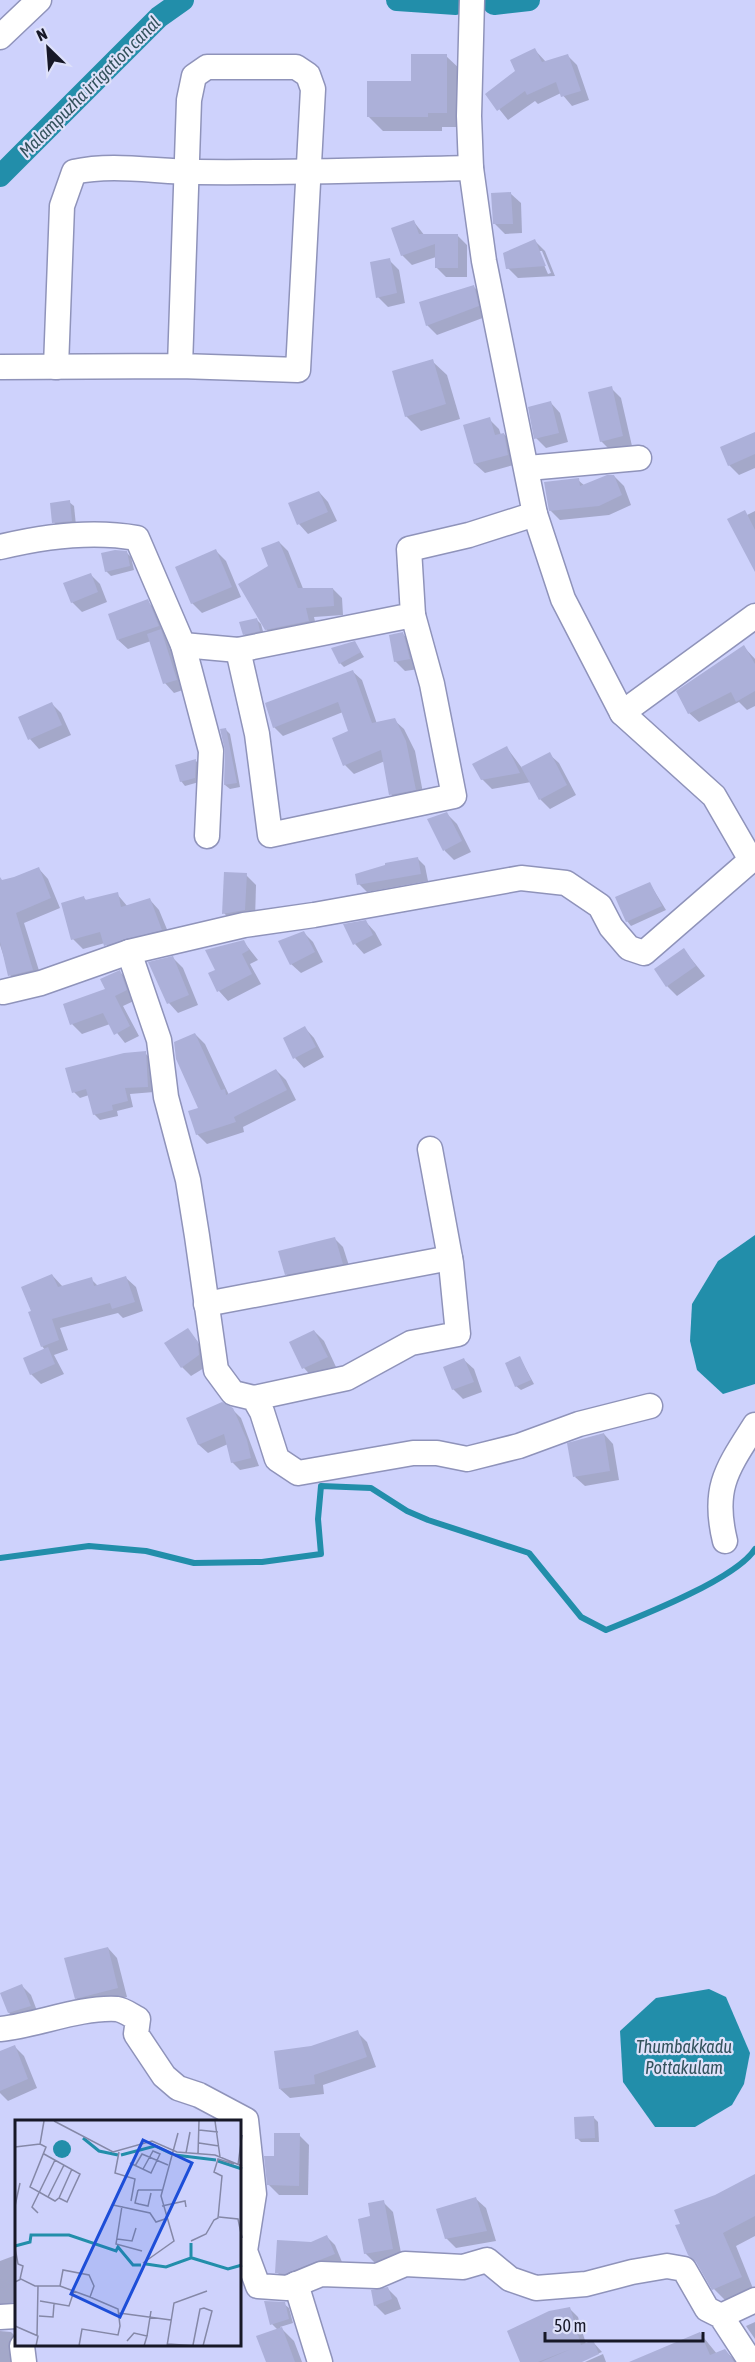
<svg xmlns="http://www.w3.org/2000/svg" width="755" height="2362" font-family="'Asap Condensed',sans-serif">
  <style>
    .water { fill: #228eaa }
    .shadow { fill: #0003; fill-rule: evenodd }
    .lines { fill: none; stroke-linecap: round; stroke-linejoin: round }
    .stream { stroke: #228eaa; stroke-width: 6 }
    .canal { stroke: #228eaa; stroke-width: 22 }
    .building { fill: #acb0d9 }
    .minor-casing { stroke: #8f93ba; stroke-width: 27 }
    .minor { stroke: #fff; stroke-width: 24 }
    .labels { text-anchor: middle; stroke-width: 4.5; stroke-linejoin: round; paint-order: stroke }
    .water-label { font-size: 18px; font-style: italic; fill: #33525c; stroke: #dee1fa }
    .inset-river { fill: none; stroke: #228eaa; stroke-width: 3 }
    .inset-road { fill: none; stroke: #8588a7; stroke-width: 1.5 }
    .view { fill: #1d4ed8; fill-opacity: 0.15; stroke: #1d4ed8; stroke-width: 3 }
    .inset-edge { fill: none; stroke: #171827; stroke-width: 3 }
  </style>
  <rect width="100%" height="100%" fill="#ced2fc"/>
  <g class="water">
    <polygon points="755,1235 755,1384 723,1394 697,1370 690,1341 692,1304 718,1261"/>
    <polygon points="709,1989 726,1997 750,2053 744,2084 732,2105 695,2127 655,2127 623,2082 620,2031 656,1998"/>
  </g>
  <g class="shadow">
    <polygon points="534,49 546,62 567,55 577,65 589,100 572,106 561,93 538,104 535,101 508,120 487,94 517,72"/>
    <polygon points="446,56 461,70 461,127 442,127 442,131 383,131 368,116"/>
    <polygon points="511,194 521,203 522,233 505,234 495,224"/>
    <polygon points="414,222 425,236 457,235 467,245 467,277 446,277 436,267 436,257 412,265 402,255"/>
    <path d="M535 241 545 251 555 276 518 278 508 268ZM538 251H542L551 273 548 274Z"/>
    <polygon points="389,260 399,270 405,303 388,307 378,297"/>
    <polygon points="474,287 484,297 488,316 437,335 427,325"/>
    <polygon points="432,361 447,375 460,419 421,431 406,416"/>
    <polygon points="611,388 621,398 632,446 611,451 601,441"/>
    <polygon points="551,403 560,413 568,442 546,448 536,438"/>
    <polygon points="489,419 499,429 501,435 504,434 513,444 517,464 485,473 475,464"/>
    <polygon points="755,434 755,468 739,475 729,465"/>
    <polygon points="614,476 624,486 631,505 609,515 560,520 550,510 578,480 585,486"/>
    <polygon points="319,492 328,502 337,521 308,534 299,524"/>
    <polygon points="69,502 74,506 76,525 58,527 54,522"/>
    <polygon points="755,511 755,560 747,515"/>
    <polygon points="279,542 288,551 304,591 333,589 342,598 343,615 314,617 317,630 275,638 266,629 269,567"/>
    <polygon points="216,551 226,561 241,597 202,613 192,603"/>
    <polygon points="126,552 131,557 134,570 111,576 106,571"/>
    <polygon points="90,574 100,584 107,602 82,612 72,602"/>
    <polygon points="147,601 157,611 186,689 174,693 165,683 151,641 128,649 118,640"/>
    <polygon points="256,619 261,624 264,635 249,638 244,634"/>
    <polygon points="403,634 412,644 419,669 405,671 395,661"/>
    <polygon points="355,643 364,657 344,667 340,663"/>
    <polygon points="744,647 755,659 755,706 747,710 739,702 699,722 689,713"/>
    <polygon points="352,671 362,680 377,724 394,720 404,729 415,751 424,798 400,804 391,794 385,761 354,774 345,765 350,732 343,712 283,736 274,727"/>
    <polygon points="51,703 61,713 71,735 39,749 30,739"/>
    <polygon points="225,729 230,734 240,787 230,789 225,785"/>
    <polygon points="507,748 522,768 549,754 559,763 576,795 550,809 540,799 531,782 492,789 482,779"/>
    <polygon points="196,761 200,765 199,782 185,786 181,781 177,766"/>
    <polygon points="447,814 457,824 471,852 454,860 445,851 429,820"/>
    <polygon points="417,858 425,866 428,881 367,892 359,884"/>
    <polygon points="39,869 48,879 60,908 24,923 42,980 19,985 10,975 0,945 0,883"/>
    <polygon points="246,875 256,885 255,920 233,923 224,913"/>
    <polygon points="650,884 666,910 631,926 627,921"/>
    <polygon points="117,894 128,907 150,900 159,910 171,939 115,955 105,943 83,949 73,939 84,898 87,901"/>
    <polygon points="366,922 375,932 382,945 364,954 355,944"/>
    <polygon points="304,933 313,942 323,962 301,973 291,964"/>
    <polygon points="243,941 258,960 250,964 261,984 228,1001 219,991 210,974 217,971"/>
    <polygon points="684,950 705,976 677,996 667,986"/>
    <polygon points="173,958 183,968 198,1005 178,1013 169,1003 150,963"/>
    <polygon points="120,972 130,982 136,1000 123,1006 139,1036 125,1043 110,1024 82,1034 72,1024 107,990"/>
    <polygon points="305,1028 314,1038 324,1057 304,1068 295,1058"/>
    <polygon points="195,1034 205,1044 229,1095 276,1070 286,1080 296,1100 243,1127 244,1132 207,1144 197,1134 200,1109"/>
    <polygon points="145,1053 151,1059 154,1092 130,1094 133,1107 117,1111 118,1116 100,1120 94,1114 89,1095 80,1098 74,1092"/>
    <polygon points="335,1239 343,1247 351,1272 295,1282 286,1274"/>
    <polygon points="52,1275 63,1287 91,1279 98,1286 126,1278 136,1287 143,1311 123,1318 118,1313 60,1328 68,1350 54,1355 64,1374 41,1384 31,1374 45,1350 42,1346 33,1312"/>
    <polygon points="188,1330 207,1354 209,1365 191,1376 182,1367"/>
    <polygon points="314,1331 324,1341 336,1367 313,1378 304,1368 291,1343"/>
    <polygon points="520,1358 534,1384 521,1390 516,1386"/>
    <polygon points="464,1360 474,1369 482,1392 463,1399 453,1389 445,1367"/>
    <polygon points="232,1409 241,1418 259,1466 240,1470 232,1462 228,1444 208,1453 199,1445 188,1419"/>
    <polygon points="604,1434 613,1444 619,1480 585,1486 575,1477"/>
    <polygon points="108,1948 117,1958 127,1997 86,2008 76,1998"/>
    <polygon points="21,1985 31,1995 39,2016 19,2022 9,2013"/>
    <polygon points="357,2032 367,2042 376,2067 323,2085 324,2094 290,2098 280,2089 312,2048"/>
    <polygon points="14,2046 24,2056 37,2088 8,2101 0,2093 0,2052"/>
    <polygon points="594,2118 598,2122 599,2142 581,2142 577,2138"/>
    <polygon points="299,2135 309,2145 308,2195 279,2195 269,2185 275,2157"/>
    <polygon points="755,2176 755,2236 736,2246 754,2291 727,2302 714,2289 716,2196"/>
    <polygon points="476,2199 486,2208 496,2241 456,2248 446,2238"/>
    <polygon points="383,2202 393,2212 402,2258 375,2263 365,2253 372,2217"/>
    <polygon points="327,2237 335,2245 342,2262 293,2281 285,2280 277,2272 311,2243"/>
    <polygon points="16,2255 16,2302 0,2305 0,2261"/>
    <polygon points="387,2288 397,2298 401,2309 385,2315 375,2305"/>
    <polygon points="284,2304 289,2308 293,2323 280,2327 294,2341 302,2362 267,2362 278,2330 272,2324"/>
    <polygon points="569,2308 578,2317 586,2344 592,2341 602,2352 578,2362 521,2362"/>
    <polygon points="755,2322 755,2339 746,2326"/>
    <polygon points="0,2331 11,2332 16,2337 19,2362 0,2362"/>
    <polygon points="700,2333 717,2354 725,2350 736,2362 656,2362"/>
    <polygon points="603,2354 606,2362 585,2362"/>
  </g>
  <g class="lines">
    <path class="stream" d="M0 1558 89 1546 146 1551 194 1563 262 1562 321 1554 318 1519 321 1486 371 1488 407 1511 428 1520 529 1553 581 1617 606 1630C641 1616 736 1579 755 1549"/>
    <g class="canal">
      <polyline points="397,0 456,4"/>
      <polyline points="494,4 529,0"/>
      <polyline points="0,176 159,17 183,0"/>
    </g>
  </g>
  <g class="building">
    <polygon points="535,48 542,62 568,54 581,91 561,97 556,82 527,95 525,91 497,111 485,94 515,71 510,60"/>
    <polygon points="411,54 447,54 447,113 428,113 428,117 367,117 367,81 411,81"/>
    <polygon points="511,192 513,224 493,224 491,193"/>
    <polygon points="414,220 419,234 458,234 458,268 435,268 435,244 401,256 391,228"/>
    <polygon points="535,239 546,266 506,269 503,253"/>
    <polygon points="390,258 397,293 376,298 370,262"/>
    <polygon points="474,285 479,306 426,326 419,302"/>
    <polygon points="433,359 446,404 405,417 392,371"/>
    <polygon points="612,386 623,436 600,442 588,392"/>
    <polygon points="551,401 559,433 534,439 528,407"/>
    <polygon points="490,417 495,435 504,433 508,455 474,464 463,425"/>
    <polygon points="755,432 755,454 728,466 720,447"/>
    <polygon points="607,475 614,475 622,495 599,506 549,511 544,482 579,478 580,486"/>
    <polygon points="319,491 328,512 297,525 288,503"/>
    <polygon points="70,500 72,521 52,523 50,503"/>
    <polygon points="745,510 755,530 755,572 727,519"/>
    <polygon points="279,541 298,588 333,588 334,606 306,608 309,621 265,630 238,584 268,566 261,548"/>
    <polygon points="216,549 232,587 191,604 175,567"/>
    <polygon points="115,550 127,551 130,566 105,572 101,553"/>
    <polygon points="91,573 98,592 71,603 63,583"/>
    <polygon points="148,599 159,626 117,640 108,614"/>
    <polygon points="257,618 260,631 243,635 239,622"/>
    <polygon points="161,629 177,680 163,684 147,634"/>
    <polygon points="403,632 410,659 394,662 389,635"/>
    <polygon points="355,641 361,652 339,664 331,648"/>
    <polygon points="744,645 755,664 755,691 736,702 731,692 688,714 676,691"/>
    <polygon points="353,670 372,723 395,718 406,741 416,790 389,795 381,750 343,766 332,738 348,731 338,702 273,728 265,703"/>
    <polygon points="52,702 62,725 28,740 18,717"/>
    <polygon points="226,728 237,783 224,785 225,751 220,729"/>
    <polygon points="507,746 520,773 481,780 472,764"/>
    <polygon points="550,752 567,785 539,800 521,767"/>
    <polygon points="196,759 195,778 180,782 175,765"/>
    <polygon points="447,812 462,841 443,851 427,819"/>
    <polygon points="418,857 421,874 357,885 355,874 385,865 385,863"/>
    <polygon points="39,867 51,898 16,913 33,970 8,976 0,942 0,877 2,880 14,877"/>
    <polygon points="224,872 247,873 245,910 222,914"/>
    <polygon points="650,882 662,906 626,922 615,897"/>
    <polygon points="118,892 121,907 150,898 162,930 104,946 100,932 71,940 61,903 84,896 85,900"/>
    <polygon points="366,920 373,935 353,945 343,924"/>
    <polygon points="304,931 315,952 290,965 278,941"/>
    <polygon points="244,940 249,950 242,954 252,974 217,992 208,973 215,970 205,950"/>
    <polygon points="684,948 696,966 666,987 654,969"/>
    <polygon points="173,956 189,995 167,1004 148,962"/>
    <polygon points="120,970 127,990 115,996 130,1026 114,1035 103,1013 70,1025 63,1004 105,989 100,979"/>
    <polygon points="305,1026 316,1047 293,1059 283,1038"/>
    <polygon points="195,1033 221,1090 225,1089 226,1095 276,1069 287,1090 234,1117 236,1122 196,1135 188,1111 198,1108 176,1059 174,1042"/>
    <polygon points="146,1051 148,1087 125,1088 128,1101 112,1105 113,1110 93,1115 86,1089 72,1093 65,1068 124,1053"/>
    <polygon points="335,1237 343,1264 285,1275 278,1251"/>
    <polygon points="52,1274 58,1287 92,1277 94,1286 126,1276 135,1302 112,1309 110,1303 52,1319 59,1340 41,1347 28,1312 31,1311 21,1287"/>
    <polygon points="188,1328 198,1342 199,1355 181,1368 164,1343"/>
    <polygon points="314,1330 328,1357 302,1369 289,1342"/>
    <polygon points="48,1347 55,1364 30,1375 23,1358"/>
    <polygon points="520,1356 531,1380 515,1387 505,1363"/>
    <polygon points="464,1358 474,1382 452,1390 443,1367"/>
    <polygon points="222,1402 233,1408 247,1440 251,1458 231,1463 224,1434 198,1445 186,1418"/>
    <polygon points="604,1433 610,1471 573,1477 567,1443"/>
    <polygon points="108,1947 118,1988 75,1999 64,1958"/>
    <polygon points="22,1984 31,2006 8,2013 0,1993"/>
    <polygon points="358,2030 367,2057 314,2075 315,2084 279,2089 274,2051 311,2046"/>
    <polygon points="15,2045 28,2079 0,2091 0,2051"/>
    <polygon points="594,2116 595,2138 575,2139 574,2117"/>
    <polygon points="274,2133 300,2133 299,2186 267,2185 264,2156 274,2156"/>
    <polygon points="755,2174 755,2216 723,2233 742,2277 712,2290 696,2262 688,2255 675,2225 680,2224 674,2210 715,2195"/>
    <polygon points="476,2197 487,2231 445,2239 436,2209"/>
    <polygon points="384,2200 393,2249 364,2254 358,2219 370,2216 368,2203"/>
    <polygon points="327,2235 335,2254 285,2274 275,2273 277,2240 311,2242"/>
    <polygon points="388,2287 392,2299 374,2306 371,2290"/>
    <polygon points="264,2301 285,2302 289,2319 270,2325"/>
    <polygon points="570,2307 581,2345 593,2340 599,2354 582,2362 541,2362 571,2349 538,2362 520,2362 507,2331 549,2311"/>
    <polygon points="282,2327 295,2362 266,2362 256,2336"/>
    <polygon points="700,2332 710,2355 725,2349 734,2362 629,2362"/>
  </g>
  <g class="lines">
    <g class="minor-casing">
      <g id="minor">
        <polyline points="472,0 469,116 471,168 484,261 535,514 563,599 622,713 714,796 751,860 755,860"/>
        <polyline points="0,37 39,0"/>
        <polyline points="0,367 180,366 298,370 313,89 308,75 296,67 207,67 194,76 189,100 180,366"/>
        <path d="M56 367 62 206 74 172C113 163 156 172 197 172 288 173 380 170 471 168"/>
        <polyline points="528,468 639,458"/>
        <path d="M0 547C45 536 92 530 137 538L183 645 211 751 207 836"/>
        <polyline points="183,645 238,650 413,615 409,549 469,535 535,514"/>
        <polyline points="238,650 257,734 270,835 454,796 432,684 413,615"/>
        <polyline points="622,713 755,616"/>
        <polyline points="129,952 159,1040 166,1097 188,1180 197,1236 216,1370 233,1393 254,1398 262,1412 277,1459 298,1473 413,1453 437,1453 467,1459 519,1446 579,1424 650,1406"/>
        <polyline points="3,992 41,983 129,952 244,925 314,915 521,878 566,883 600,906 611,927 629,948 644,953 751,860"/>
        <polyline points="206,1304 450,1258"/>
        <polyline points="254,1398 347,1378 411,1343 458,1334 451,1263 430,1149"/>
        <path d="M725 1541C712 1488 727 1469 755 1425"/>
        <path d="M0 2029C39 2025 78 2007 117 2009 124 2010 132 2016 138 2019L136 2034 164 2076 178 2088 199 2095 246 2120 254 2194 245 2251 258 2286 287 2288 321 2274 377 2276 405 2264 463 2267 487 2260 510 2279 536 2288 586 2284 632 2272 667 2266 684 2269 707 2309 721 2316 751 2362"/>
        <polyline points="296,2284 320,2362"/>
        <polyline points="721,2316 755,2300"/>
        <polyline points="0,2317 16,2316"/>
        <polyline points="22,2346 24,2362"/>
      </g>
    </g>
    <use href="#minor" class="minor"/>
  </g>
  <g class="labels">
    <g class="water-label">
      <text transform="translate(90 87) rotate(-45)" y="6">Malampuzha irrigation canal</text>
      <text x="684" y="2053">Thumbakkadu<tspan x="684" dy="21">Pottakulam</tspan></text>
    </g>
  </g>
  <g transform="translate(15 2120)">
    <rect width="226" height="226" fill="#ced2fc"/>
    <path d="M38 29a9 9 0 1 1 18 0a9 9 0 1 1-18 0Z" fill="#228eaa"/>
    <path class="inset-river" d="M68 18 84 31 103 35M106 35 140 26 157 34M160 35 201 40M203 41 227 49M0 126 15 122 16 115H54L101 131 103 127 118 145H126M177 138 213 149 227 145M131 144 151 147 176 138V123"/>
    <path class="inset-road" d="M39 1 98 32 137 21 162 32 200 35 227 46M200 1 205 37M184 10 203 12M184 23 204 26M0 27 25 24M104 32 100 53 120 59 116 81M171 33 175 12M29 34 65 54 52 82 44 78 40 81 15 67 31 27 25 24 29 1M183 34 184 1M115 43 136 53 145 34 138 31 128 49M223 45 227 15M120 46 127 34 153 45M123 70 120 83 124 84 133 86 136 73M123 70H147M33 77 49 45M44 78 57 49M98 85 135 93 141 102 150 99M0 86 5 63M107 86 101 124 127 131M147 86 170 81 171 87M23 93 17 87 40 40M204 97 223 99 227 118M102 119 117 121 121 108M176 121 191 114 199 100 203 98 207 56 199 52 203 39 219 44M0 128 3 144 8 146 5 159M128 143 159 121 146 76 163 13M0 162 6 159 20 166H45L48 150 74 155 79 166 75 177 103 189 105 206 103 215 67 209 64 226M45 166 75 177M25 181 54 186 59 171M104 193 156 200M24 196 38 197 39 184M0 206 23 216 21 226M22 216 23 166M132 216 136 191M112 221 119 213 132 216 129 226M152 224 184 226M178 225 185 189 189 188 197 191 188 226M152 226 159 183 192 171"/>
    <path class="view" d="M128 20 177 43 105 197 56 174Z"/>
    <rect width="226" height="226" class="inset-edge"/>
  </g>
  <g transform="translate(48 48) rotate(335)" stroke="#dee1fa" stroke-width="4.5" paint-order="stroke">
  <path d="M0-4.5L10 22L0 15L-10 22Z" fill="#171827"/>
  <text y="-9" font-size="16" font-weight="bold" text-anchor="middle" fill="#171827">N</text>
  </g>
  <path d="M545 2332v9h158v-9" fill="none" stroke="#171827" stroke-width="3"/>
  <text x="554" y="2332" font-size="18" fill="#171827" stroke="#dee1fa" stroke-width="4.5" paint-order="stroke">50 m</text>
</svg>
